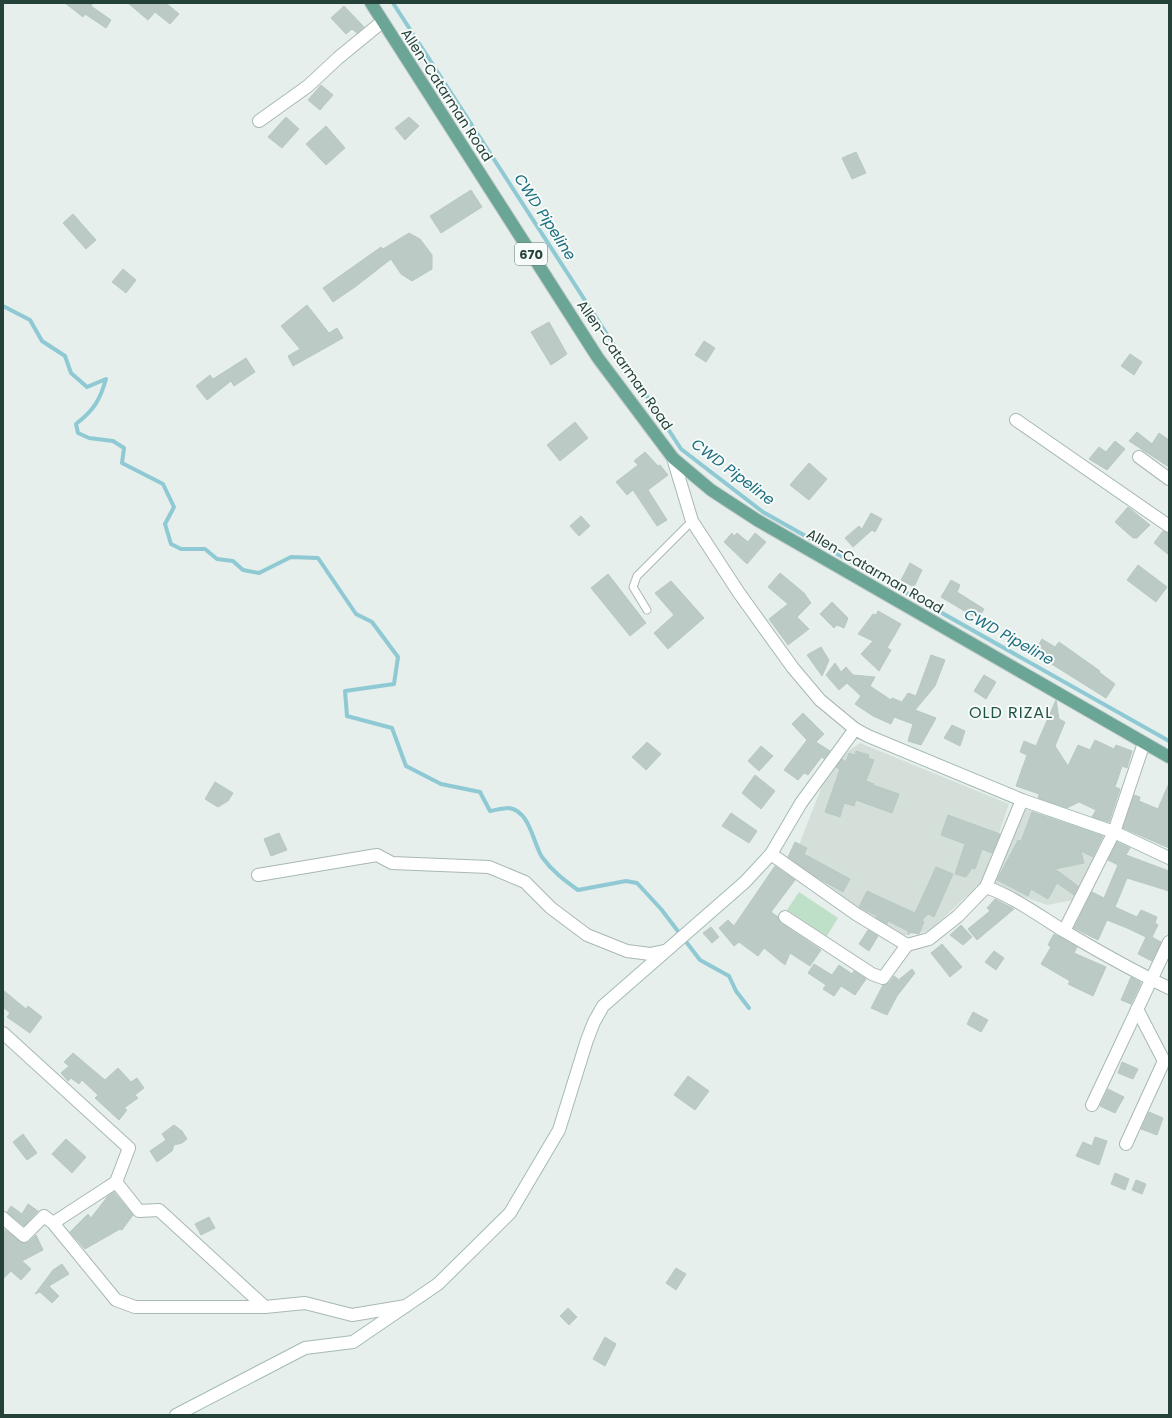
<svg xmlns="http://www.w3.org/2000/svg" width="1172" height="1418" font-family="Poppins,sans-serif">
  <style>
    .built { fill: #d4dfda }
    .green { fill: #bfe0c8 }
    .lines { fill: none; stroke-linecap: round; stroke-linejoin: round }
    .stream { stroke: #8ec9d4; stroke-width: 4 }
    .building { fill: #bbcac4; stroke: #b8c9c2 }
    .lane-casing { stroke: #a8b8b2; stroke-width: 9 }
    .street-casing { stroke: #a8b8b2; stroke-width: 14 }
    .secondary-casing { stroke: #a4bbb3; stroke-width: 14 }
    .primary-casing { stroke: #c2cac8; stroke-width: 14 }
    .lane { stroke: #fff; stroke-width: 7 }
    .street { stroke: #fff; stroke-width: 12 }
    .secondary { stroke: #fff; stroke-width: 12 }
    .primary { stroke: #6aa596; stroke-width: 12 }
    .labels { text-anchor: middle; stroke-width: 4; stroke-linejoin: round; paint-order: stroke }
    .shield { fill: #f7fbf9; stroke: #637a73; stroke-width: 1 }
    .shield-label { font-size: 13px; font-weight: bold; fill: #24423a }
    .street-label { font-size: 14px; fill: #24423a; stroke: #f7fbf9 }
    .water-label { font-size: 15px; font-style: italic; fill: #1c6f80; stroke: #f7fbf9 }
    .quarter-label { font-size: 16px; letter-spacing: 1px; fill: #1f5548; stroke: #f7fbf9 }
  </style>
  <rect width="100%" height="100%" fill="#e6efeb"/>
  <g class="built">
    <polygon points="860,743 1009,804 982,882 929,931 901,936 790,868 831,763"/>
    <polygon points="1025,809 1094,831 1083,852 1097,859 1078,899 1047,905 993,886"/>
  </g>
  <polygon class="green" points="799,892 838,918 827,936 787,910"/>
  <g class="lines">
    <g class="stream">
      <polyline points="393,3 681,449 763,512 1169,741"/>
      <path d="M3 306 30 320 42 341 65 356 71 373 87 387 106 379C100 400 94 410 76 424L78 433 89 438 113 441 124 448 122 463 163 484 174 507 165 524 171 544 181 549H205L217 559 233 561 243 570 259 573 291 557 318 558 356 614 372 622 398 657 394 684 345 691 347 716 392 728 406 766 441 784 480 792 490 811C496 810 503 808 509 808 530 811 533 843 542 857 552 871 564 880 578 890L626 881 637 883 661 909 700 960 729 976 736 991 749 1008"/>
    </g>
  </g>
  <g class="building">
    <polygon points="65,3 93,3 91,6 111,20 106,28 85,14 83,17"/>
    <polygon points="128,3 166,3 179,14 170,24 155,12 148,20"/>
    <polygon points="344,6 364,27 357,33 352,29 346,34 331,18"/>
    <polygon points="321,85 333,95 320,110 308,100"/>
    <polygon points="286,117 299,129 282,148 268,137"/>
    <polygon points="409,117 419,126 405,140 395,128"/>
    <polygon points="326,126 345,148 326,165 306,144"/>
    <polygon points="856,152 866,173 852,179 842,158"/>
    <polygon points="471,190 482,207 441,233 430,216"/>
    <polygon points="73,214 96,240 86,249 63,223"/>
    <polygon points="409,233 420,239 432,255 432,269 412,281 401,274 391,259 355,287 333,302 323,288 381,247 383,249"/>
    <polygon points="123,269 136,280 126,293 112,282"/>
    <polygon points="307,305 329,333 337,328 343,338 293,366 288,356 300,349 281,326"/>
    <polygon points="549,322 567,354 551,365 531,332"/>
    <polygon points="704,341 715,348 706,362 695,355"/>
    <polygon points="1130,354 1142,362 1134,375 1121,366"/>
    <polygon points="246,358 255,372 234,386 231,381 207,400 196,386 210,375 213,379"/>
    <polygon points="575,422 588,438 560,461 547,445"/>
    <polygon points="1137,432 1152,444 1159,433 1169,440 1169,467 1129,441"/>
    <polygon points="1115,441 1125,449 1107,470 1089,459 1099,447 1106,452"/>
    <polygon points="645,452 658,466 660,465 668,475 648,490 667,520 657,526 633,490 627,495 616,482 638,465 634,461"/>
    <polygon points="809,463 827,479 809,500 790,485"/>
    <polygon points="1128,507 1150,525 1137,538 1133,538 1115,522"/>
    <polygon points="871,513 882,519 875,532 872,530 853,547 845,538 859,526 862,529"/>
    <polygon points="581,516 590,526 579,536 570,526"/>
    <polygon points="1163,531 1169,533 1169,555 1154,543"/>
    <polygon points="732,533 734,536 737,533 748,542 755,533 766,542 747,564 724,542"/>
    <polygon points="910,563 922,570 914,587 901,580"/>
    <polygon points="1138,565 1167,587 1156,602 1127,580"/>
    <polygon points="780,573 804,593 811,603 797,617 809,629 788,645 769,619 788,604 768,587"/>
    <polygon points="608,574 646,623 630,636 591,588"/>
    <polygon points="951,580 960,585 957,592 984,609 978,619 941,597"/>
    <polygon points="671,581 704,618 668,649 654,633 674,615 655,593"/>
    <polygon points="832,602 848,618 844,628 837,625 834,628 820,614"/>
    <polygon points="878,611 901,624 887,648 891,650 879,671 861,654 873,641 858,634 873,614 876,615"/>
    <polygon points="1042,639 1055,647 1059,642 1100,671 1099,672 1115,684 1106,698 1034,653"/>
    <polygon points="821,647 829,660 822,676 807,655"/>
    <polygon points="931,655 945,660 935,686 915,710 936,718 921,745 908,741 913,724 894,717 891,724 873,716 855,704 861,696 847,683 839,690 826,675 835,663 841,672 846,667 853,675 875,677 870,686 891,700 892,698 902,702 908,693 916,696"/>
    <polygon points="984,675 996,682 986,699 974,691"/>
    <polygon points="1056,700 1059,719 1065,722 1055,746 1068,766 1078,745 1090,750 1095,740 1114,749 1116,745 1132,751 1127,768 1122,766 1115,787 1120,789 1109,822 1092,817 1096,810 1079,802 1067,808 1038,798 1039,794 1016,786 1027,755 1020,752 1024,741 1036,746"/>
    <polygon points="803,713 824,734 816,742 830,751 824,759 822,757 823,755 808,775 804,773 798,780 784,770 807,740 792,724"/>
    <polygon points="952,725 965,731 960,746 944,738"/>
    <polygon points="647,742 661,754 646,770 632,757"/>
    <polygon points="761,746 773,756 759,771 748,761"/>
    <polygon points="856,751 869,755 868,758 874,760 866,781 874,784 873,785 899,794 892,813 856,800 854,806 844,803 840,817 825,812 840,769 836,767 842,759 846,762 849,753 855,755"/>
    <polygon points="755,775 775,791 761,809 742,793"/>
    <polygon points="215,782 233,793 228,801 218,807 205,799"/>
    <polygon points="1169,783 1169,848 1123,828 1134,795 1140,797 1139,801 1158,809"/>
    <polygon points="1032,812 1103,836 1093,857 1081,851 1084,863 1055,869 1078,886 1074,895 1057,883 1048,899 1031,889 1028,896 997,880 1018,840 1021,841"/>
    <polygon points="731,813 757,831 749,843 722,826"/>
    <polygon points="948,815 1000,834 992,853 982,849 975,869 972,868 966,877 955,874 965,844 941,835"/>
    <polygon points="279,833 287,850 271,856 264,839"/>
    <polygon points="795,842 807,848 804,854 850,879 843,892 816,877 788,857"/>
    <polygon points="1117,842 1130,848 1126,855 1169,871 1169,891 1127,878 1115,907 1137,917 1141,910 1157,917 1155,923 1158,925 1152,937 1161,942 1152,961 1138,954 1146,937 1127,928 1107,920 1098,940 1074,928 1092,892 1104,898 1118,865 1108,860"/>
    <polygon points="775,866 795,880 771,912 778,917 781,923 821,950 810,966 790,953 785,965 764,948 758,956 739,942 734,946 719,928 728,920 734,926"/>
    <polygon points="936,867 953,874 934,917 928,914 922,920 924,922 919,934 910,932 908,935 908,931 888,921 887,924 876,918 877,916 859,907 867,891 915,913"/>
    <polygon points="995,899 1014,909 977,940 968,929 990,911 987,908"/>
    <polygon points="961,925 972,937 963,945 950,935"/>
    <polygon points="711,927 719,937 712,943 703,933"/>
    <polygon points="868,930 878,936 869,951 859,944"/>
    <polygon points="1054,934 1077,947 1074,953 1106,967 1093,996 1068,984 1070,981 1041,964 1051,947 1048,945"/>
    <polygon points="942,944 962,967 950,977 931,953"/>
    <polygon points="994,951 1004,958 996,970 985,962"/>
    <polygon points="814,964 832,975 839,965 852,974 854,971 866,979 855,995 841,986 834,996 823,989 826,985 808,973"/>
    <polygon points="912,969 915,973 897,996 887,1015 871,1008 883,985 889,983 894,976 898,979 896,982"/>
    <polygon points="1131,977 1141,983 1131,1004 1121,1000"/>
    <polygon points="3,990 26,1009 28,1006 42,1017 30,1033 7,1017 10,1013 3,1007"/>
    <polygon points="973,1012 988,1020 981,1032 967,1024"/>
    <polygon points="73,1053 105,1080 118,1068 131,1082 137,1078 144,1088 135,1095 138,1098 124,1108 127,1110 119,1120 95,1098 98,1095 82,1080 79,1084 71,1078 68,1081 61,1073 69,1066 64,1062"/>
    <polygon points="1122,1062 1138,1069 1133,1079 1118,1073"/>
    <polygon points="688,1076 709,1091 695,1110 674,1095"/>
    <polygon points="1108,1089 1124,1097 1115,1113 1100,1106"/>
    <polygon points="1149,1112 1163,1118 1157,1135 1141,1129"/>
    <polygon points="174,1125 182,1131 187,1139 182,1143 174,1145 172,1151 157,1162 150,1151 166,1140 162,1134"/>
    <polygon points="23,1134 37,1153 27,1160 13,1142"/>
    <polygon points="1095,1137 1107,1141 1099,1165 1076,1156 1083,1142 1092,1146"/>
    <polygon points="66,1139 86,1157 72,1173 52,1154"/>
    <polygon points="1115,1173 1129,1179 1125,1190 1111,1184"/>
    <polygon points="1136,1180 1146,1184 1142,1194 1132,1190"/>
    <polygon points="114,1192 133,1215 122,1230 120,1229 85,1249 70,1232 88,1214 91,1218 108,1196"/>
    <polygon points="28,1204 38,1211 24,1226 7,1212 11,1206 22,1214"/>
    <polygon points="209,1217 215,1228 201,1235 195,1224"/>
    <polygon points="5,1230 23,1243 29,1242 36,1235 43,1250 22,1261 31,1269 21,1280 11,1271 3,1279 3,1232"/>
    <polygon points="62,1264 69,1274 49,1286 59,1296 52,1303 40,1292 35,1294 53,1270"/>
    <polygon points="676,1268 686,1274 676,1290 666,1283"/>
    <polygon points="568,1308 577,1317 569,1325 560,1316"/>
    <polygon points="605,1337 616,1344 605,1366 593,1359"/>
  </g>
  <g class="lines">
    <g class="lane-casing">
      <polyline id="lane" points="647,610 633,587 637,576 692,521"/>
    </g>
    <g class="street-casing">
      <g id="street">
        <polyline points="259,121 308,86 338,58 382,22"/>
        <polyline points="1016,420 1169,526"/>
        <polyline points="1139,457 1169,479"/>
        <polyline points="673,458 692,521 739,593 793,668 820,700 855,729"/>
        <path d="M771 854 856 914 907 945 929 939 958 916 986 887C1014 897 1038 915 1064 931 1098 951 1133 971 1169 988"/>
        <polyline points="258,875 377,855 392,863 489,867 525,882 551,908 587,935 627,951 650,954 664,951"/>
        <polyline points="986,887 1022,800"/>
        <polyline points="785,917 872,974 883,978 907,945"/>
        <polyline points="1064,931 1114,832 1144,743"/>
        <polyline points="3,1033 129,1148 116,1182 53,1223"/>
        <polyline points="1092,1105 1169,942"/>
        <polyline points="1126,1144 1164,1061 1137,1009"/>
        <polyline points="116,1182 139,1211 159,1210 265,1307 305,1303 352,1315 406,1306"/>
        <polyline points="3,1218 24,1236 44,1216 53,1223 116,1300 135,1307 265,1307"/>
      </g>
    </g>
    <g class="secondary-casing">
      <polyline id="secondary" points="176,1415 305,1348 353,1342 438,1284 510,1213 559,1130 587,1040 594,1022 603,1006 745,882 771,854 801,803 855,729 868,736 1022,800 1114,832 1169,858"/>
    </g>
    <g class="primary-casing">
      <polyline id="primary" points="371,3 598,358 673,458 711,490 757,520 1169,757"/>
    </g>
    <use href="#lane" class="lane"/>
    <use href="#street" class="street"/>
    <use href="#secondary" class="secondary"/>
    <use href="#primary" class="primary"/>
  </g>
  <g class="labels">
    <rect class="shield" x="515" y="243" width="32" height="22" rx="3"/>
    <g class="shield-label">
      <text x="531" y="259">670</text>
    </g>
    <g class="street-label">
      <text transform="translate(447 95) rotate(57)" y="5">Allen-Catarman Road</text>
      <text transform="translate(625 365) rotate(55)" y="5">Allen-Catarman Road</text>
      <text transform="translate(875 571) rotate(30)" y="5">Allen-Catarman Road</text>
    </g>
    <g class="water-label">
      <text transform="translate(545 217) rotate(57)" y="5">CWD Pipeline</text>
      <text transform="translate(733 472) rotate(37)" y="5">CWD Pipeline</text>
      <text transform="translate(1009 637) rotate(29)" y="5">CWD Pipeline</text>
    </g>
    <g class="quarter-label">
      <text x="1011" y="718">OLD RIZAL</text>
    </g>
  </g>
  <rect width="1172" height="1418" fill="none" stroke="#24423a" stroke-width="8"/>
</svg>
